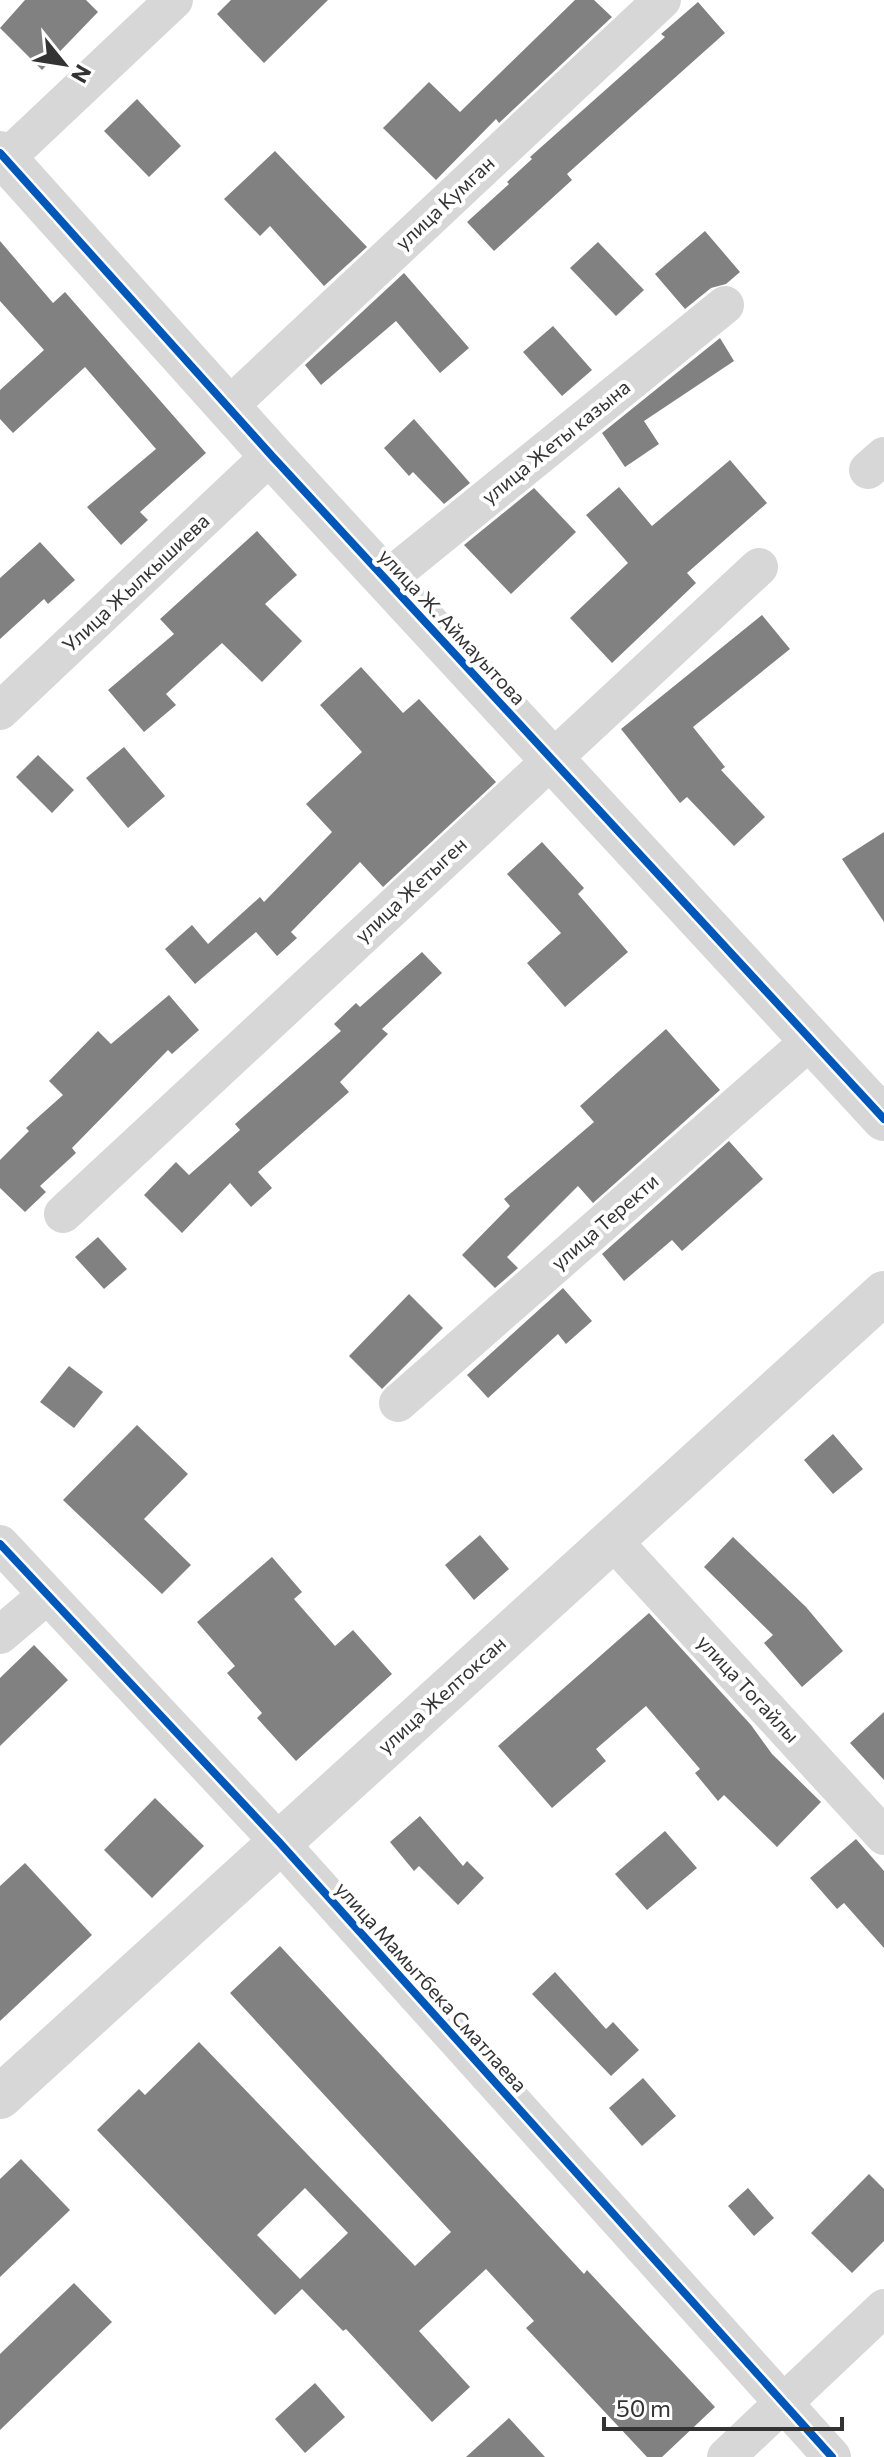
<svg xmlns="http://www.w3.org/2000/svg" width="884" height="2457" font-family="Commissioner,sans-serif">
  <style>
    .building { fill: #818181; fill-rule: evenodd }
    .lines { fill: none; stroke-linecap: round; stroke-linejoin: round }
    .minor { stroke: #d7d7d7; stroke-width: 38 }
    .tertiary { stroke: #d7d7d7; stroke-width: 44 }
    .cycleway-casing { stroke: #fff; stroke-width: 13 }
    .cycleway { stroke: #0057b8; stroke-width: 8 }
    .labels { text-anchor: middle; stroke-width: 8; stroke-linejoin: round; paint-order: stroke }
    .street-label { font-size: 20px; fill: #333; stroke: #fff }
  </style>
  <rect width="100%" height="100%" fill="#fff"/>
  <g class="building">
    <polygon points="25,0 86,0 98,12 42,70 0,28"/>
    <polygon points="231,0 328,0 264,63 217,14"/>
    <polygon points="575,0 594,0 612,17 499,123 496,119 436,180 383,128 429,82 460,112"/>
    <polygon points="698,2 725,33 567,174 572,180 494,251 467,222 509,184 507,182 532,159 530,157 665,37 661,34"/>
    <polygon points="137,99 181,146 149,177 104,131"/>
    <polygon points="275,151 367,247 324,286 270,226 260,236 224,199"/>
    <polygon points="705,231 740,272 726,284 711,288 685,309 655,274"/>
    <polygon points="0,241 53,303 65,292 206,453 140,512 148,520 121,545 87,507 156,449 85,367 13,433 0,419 0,390 44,350 0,301"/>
    <polygon points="598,242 644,290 616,316 570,268"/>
    <polygon points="404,273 469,348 440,373 396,321 321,385 305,365"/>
    <polygon points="553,326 592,370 562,396 523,352"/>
    <polygon points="720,338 734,361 644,421 659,444 625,467 602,433"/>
    <polygon points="414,419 470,483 444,504 413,472 409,476 384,448"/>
    <polygon points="730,460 767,503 687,573 696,583 612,663 570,618 628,563 586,515 619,487 652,526"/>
    <polygon points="534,488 576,532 511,594 464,545"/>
    <polygon points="257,531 297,575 265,604 302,641 262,682 222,643 166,694 176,705 144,732 108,690 174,634 160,619"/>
    <polygon points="40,542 75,580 48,604 44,599 0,639 0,578"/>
    <polygon points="762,615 790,649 693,727 725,767 721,770 765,817 734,846 687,797 680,803 621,729"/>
    <polygon points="361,667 403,713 419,699 496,782 383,887 360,862 291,932 297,938 277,956 256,932 195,984 165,949 192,925 208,944 260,897 264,902 332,832 306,804 362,752 320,705"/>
    <polygon points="124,747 165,796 128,828 86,778"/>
    <polygon points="38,755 74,790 52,813 16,777"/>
    <polygon points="884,832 884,922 842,859"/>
    <polygon points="542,842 584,888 578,894 628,952 565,1007 527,963 561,933 507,874"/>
    <polygon points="422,952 442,973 382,1029 388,1034 340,1082 349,1092 258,1172 272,1188 251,1207 230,1183 182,1233 144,1195 176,1162 189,1175 240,1130 235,1124 341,1031 334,1024 356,1003 360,1007"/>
    <polygon points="169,995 199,1030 172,1054 168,1050 72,1148 76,1153 40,1186 46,1192 25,1212 0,1188 0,1160 29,1131 26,1128 63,1095 49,1081 98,1031 111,1044"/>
    <polygon points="666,1029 720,1090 593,1203 578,1186 507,1257 518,1268 495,1288 462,1255 510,1206 504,1199 594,1122 580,1106"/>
    <polygon points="729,1141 763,1179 682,1251 672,1240 624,1281 602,1254"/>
    <polygon points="98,1237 127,1269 104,1289 75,1257"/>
    <polygon points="563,1288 592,1321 566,1344 558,1334 488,1398 467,1375"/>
    <polygon points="409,1294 443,1328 382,1389 349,1356"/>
    <polygon points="69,1366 103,1392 74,1428 40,1402"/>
    <polygon points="137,1425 188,1474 144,1519 191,1565 162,1594 63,1500"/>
    <polygon points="833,1434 863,1469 833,1494 804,1460"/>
    <polygon points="480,1535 509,1569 474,1600 445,1565"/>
    <polygon points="733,1537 806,1607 843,1651 802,1687 764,1643 773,1635 704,1567"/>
    <polygon points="272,1557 302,1592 294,1599 335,1646 353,1630 392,1674 296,1761 257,1718 262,1713 227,1673 235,1666 197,1622"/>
    <polygon points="649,1613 751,1725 772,1754 821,1802 777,1847 724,1795 718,1801 695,1773 700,1769 646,1706 596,1749 606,1761 552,1808 498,1746"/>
    <polygon points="34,1645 68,1680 0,1746 0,1678"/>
    <polygon points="884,1712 884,1780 850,1743"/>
    <polygon points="155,1798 204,1846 152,1898 104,1850"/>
    <polygon points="420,1816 463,1866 467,1861 484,1878 458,1905 419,1866 414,1871 390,1842"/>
    <polygon points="665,1831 697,1868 647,1910 615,1874"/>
    <polygon points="856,1839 884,1871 884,1948 844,1903 837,1909 810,1878"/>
    <polygon points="25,1863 92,1935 0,2021 0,1886"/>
    <path d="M280 1946 584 2274 587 2270 715 2407 662 2457H647L526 2328 534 2321 486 2269 419 2331 470 2387 432 2422 346 2329 343 2331 302 2289 275 2315 97 2130 139 2089 145 2095 199 2042 415 2266 451 2232 230 1993ZM305 2188 348 2233 300 2279 257 2235Z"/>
    <polygon points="555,1972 606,2029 613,2022 639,2050 611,2076 532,1994"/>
    <polygon points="643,2078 676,2116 642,2146 609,2108"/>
    <polygon points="21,2159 70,2210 0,2277 0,2179"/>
    <polygon points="869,2174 884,2189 884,2241 852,2273 811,2233"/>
    <polygon points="748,2188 774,2218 754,2236 728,2206"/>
    <polygon points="74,2283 112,2322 0,2430 0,2354"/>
    <polygon points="315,2383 345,2417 305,2453 275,2419"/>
    <polygon points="509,2418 545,2457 466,2457"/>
  </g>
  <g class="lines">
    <g class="minor">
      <polyline points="0,164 174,0"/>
      <polyline points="228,407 662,0"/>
      <polyline points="868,470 884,456"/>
      <polyline points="387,579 725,305"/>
      <polyline points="0,711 271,455"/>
      <polyline points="63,1214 759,567"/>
      <polyline points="398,1403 811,1040"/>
      <polyline points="613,1541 884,1836"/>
      <polyline points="0,1544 279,1842 832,2457"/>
      <polyline points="0,1635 46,1596"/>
      <polyline points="726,2457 884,2308"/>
    </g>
    <g class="tertiary">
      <polyline points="0,153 271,455 884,1119"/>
      <polyline points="0,2097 884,1293"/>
    </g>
    <g class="cycleway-casing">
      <g id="cycleway">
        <polyline points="0,153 271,455 884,1119"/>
        <polyline points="0,1544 279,1842 832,2457"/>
      </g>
    </g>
    <use href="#cycleway" class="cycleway"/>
  </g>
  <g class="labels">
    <g class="street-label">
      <text transform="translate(445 203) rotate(-43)" y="7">улица Кумган</text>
      <text transform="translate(556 442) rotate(-39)" y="7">улица Жеты казына</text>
      <text transform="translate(136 583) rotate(-43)" y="7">Улица Жылкышиева</text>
      <text transform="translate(452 627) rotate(47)" y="7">улица Ж. Аймауытова</text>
      <text transform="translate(411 890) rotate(-43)" y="7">улица Жетыген</text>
      <text transform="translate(605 1222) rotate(-41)" y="7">улица Теректи</text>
      <text transform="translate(748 1689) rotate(47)" y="7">улица Тогайлы</text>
      <text transform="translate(442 1695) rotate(-42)" y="7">улица Желтоксан</text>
      <text transform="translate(431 1987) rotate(48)" y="7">улица Мамытбека Сматлаева</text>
    </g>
  </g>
  <g transform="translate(64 64) rotate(120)" stroke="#ffffff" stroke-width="6" paint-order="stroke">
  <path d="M0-6L14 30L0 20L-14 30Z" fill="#333333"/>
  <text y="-12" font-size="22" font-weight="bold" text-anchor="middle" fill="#333333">N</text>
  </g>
  <path d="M604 2417v12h238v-12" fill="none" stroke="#333333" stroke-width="4"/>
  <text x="616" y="2417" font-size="24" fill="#333333" stroke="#ffffff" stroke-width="6" paint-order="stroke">50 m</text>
</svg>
